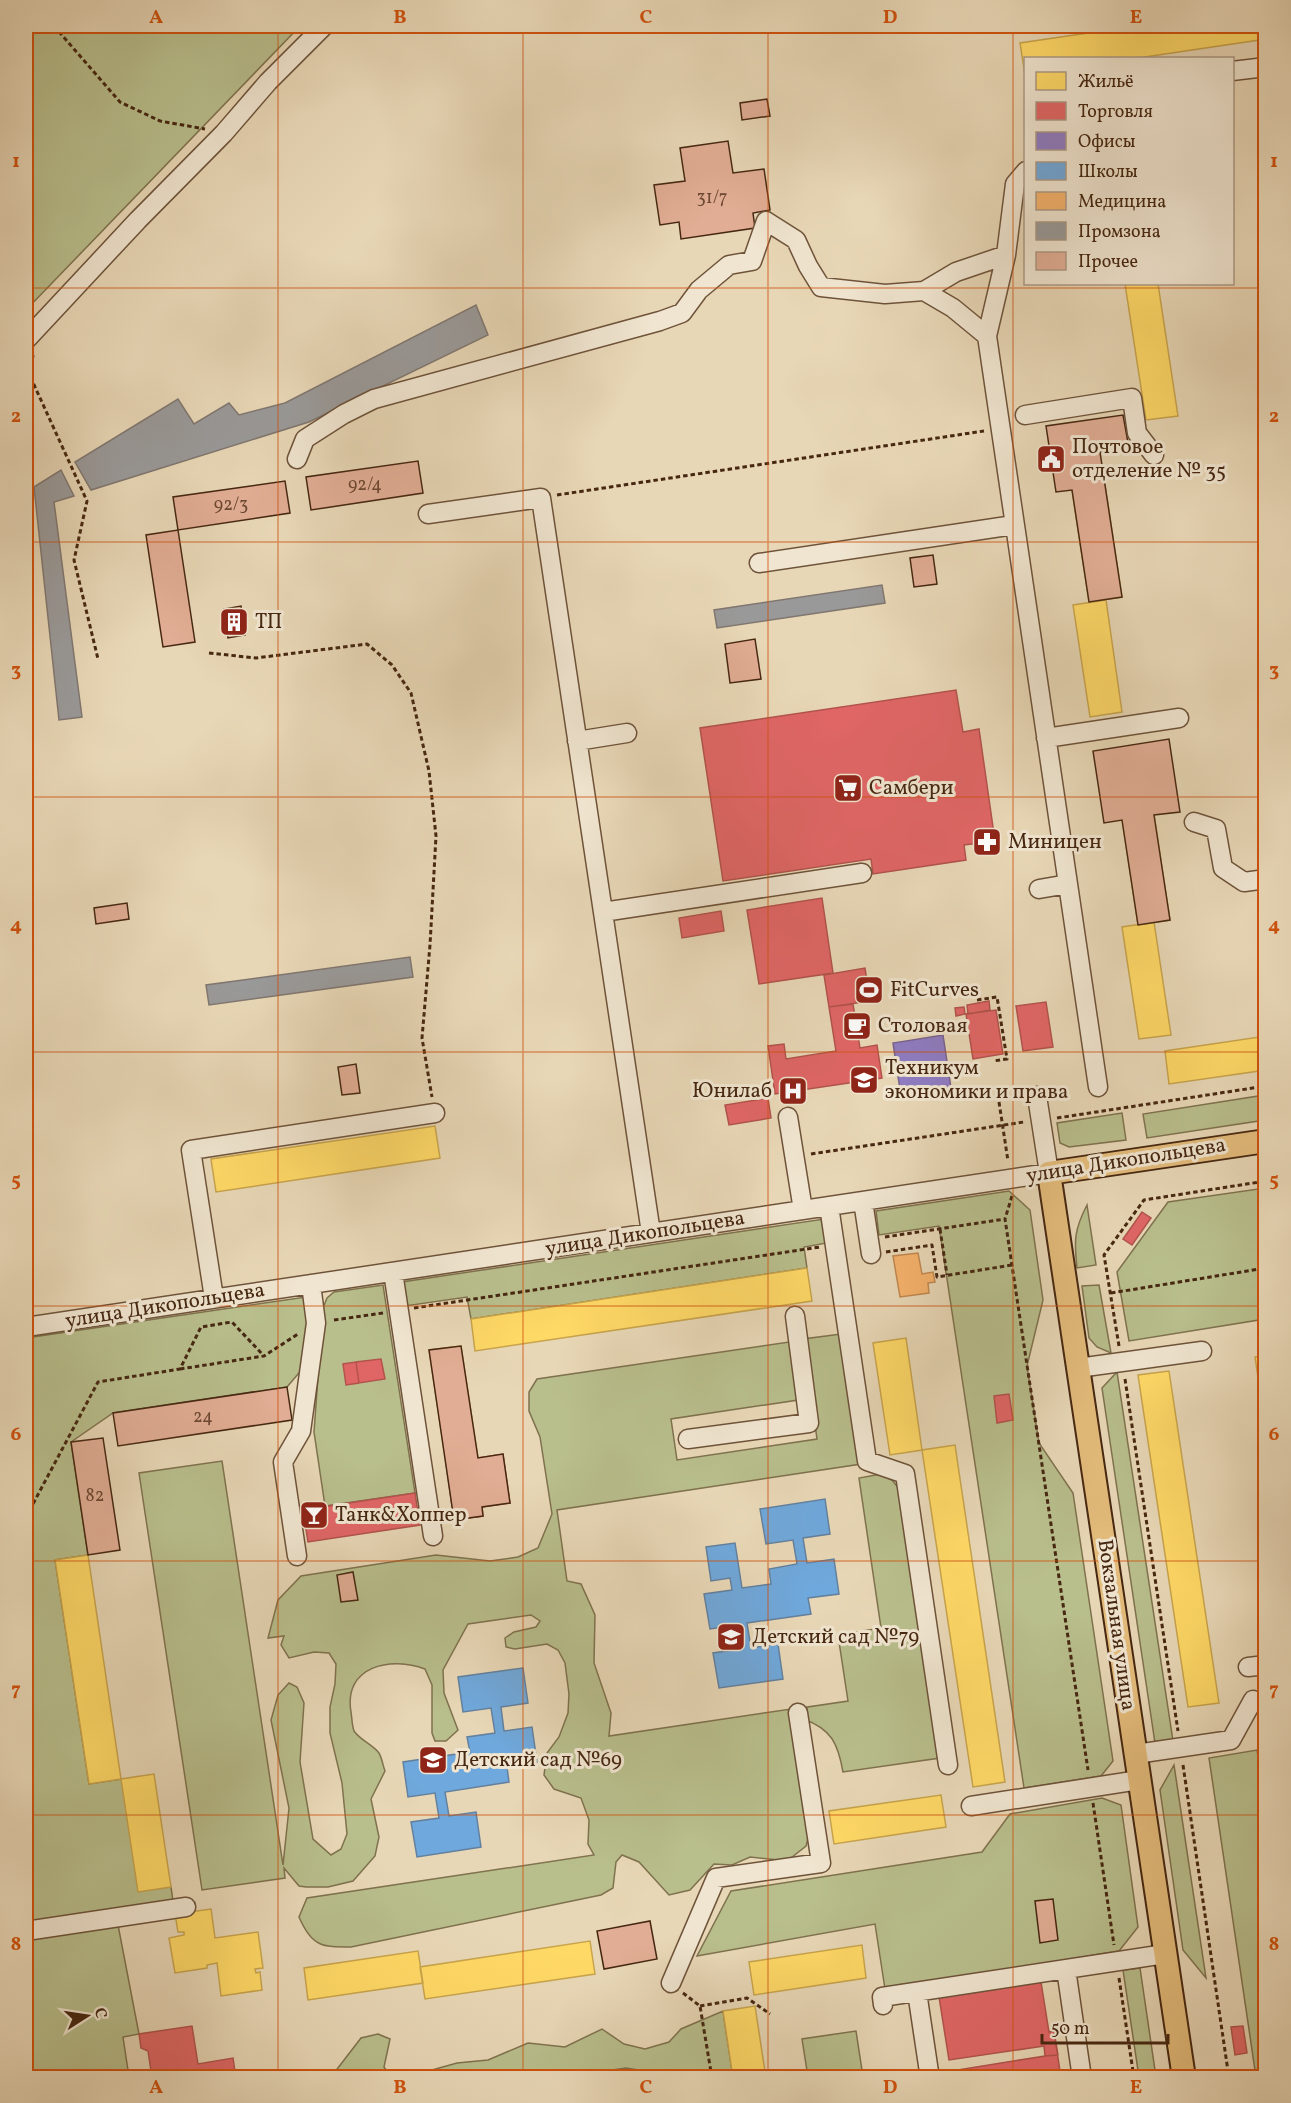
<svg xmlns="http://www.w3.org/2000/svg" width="1291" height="2103" font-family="Vollkorn,serif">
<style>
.green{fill:#b8be8c;stroke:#7f724e;stroke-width:1.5}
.homes{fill:#ffd966;stroke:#c8a44c;stroke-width:1.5}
.shops{fill:#e06666;stroke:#b2534c;stroke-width:1.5}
.offices{fill:#8e7cc3;stroke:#78628e;stroke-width:1.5}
.schools{fill:#6fa8dc;stroke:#63819f;stroke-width:1.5}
.health{fill:#f6b26b;stroke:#c18850;stroke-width:1.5}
.industry{fill:#999;stroke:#807770;stroke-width:1.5}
.building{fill:#e1ad94;stroke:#462711;stroke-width:1.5}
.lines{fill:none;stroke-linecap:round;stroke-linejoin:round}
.minor-casing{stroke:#6e533a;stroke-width:21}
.major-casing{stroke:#462711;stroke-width:26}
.path{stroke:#462711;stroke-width:3;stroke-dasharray:4.5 3;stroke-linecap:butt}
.minor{stroke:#f0e5d0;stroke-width:18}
.major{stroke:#e4bc7b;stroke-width:22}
.grid{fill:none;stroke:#d0520d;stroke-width:1.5;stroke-opacity:0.55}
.labels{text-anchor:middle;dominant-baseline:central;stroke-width:6;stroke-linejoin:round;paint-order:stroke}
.number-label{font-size:18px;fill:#6d4832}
.poi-label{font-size:21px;fill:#462711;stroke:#f0e5d0;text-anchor:start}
.street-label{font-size:21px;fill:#462711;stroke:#f0e5d0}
.neatline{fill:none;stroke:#d0520d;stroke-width:2}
.grid-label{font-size:20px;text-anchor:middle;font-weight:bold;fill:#d0520d}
</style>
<rect width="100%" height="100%" fill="#e8d7b6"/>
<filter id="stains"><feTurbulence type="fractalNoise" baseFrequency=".00333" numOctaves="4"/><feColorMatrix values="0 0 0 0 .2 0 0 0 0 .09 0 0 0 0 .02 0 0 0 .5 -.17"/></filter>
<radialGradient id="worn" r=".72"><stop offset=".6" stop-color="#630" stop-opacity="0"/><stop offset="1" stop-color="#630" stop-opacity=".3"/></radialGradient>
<path class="green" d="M26,26H300L26,310Z
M1265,1095V1120L1147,1138L1143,1114Z
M1122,1113L1126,1140L1069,1147L1060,1143L1057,1123Z
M1265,1188V1319L1129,1341L1117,1272L1168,1202Z
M1009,1191L1030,1210L1043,1300L1027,1366L1039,1443L1073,1493L1113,1761L1101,1776L1024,1788L939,1226L879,1235L876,1211Z
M1087,1205L1096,1265L1077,1268C1074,1241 1074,1230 1087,1205Z
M824,1219L827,1243L804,1247L807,1268L471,1319L467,1297L405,1306L402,1282Z
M383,1285L415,1493L325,1506L314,1432L323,1308L327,1298L334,1292Z
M1099,1285L1111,1353L1097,1347L1089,1338L1082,1286Z
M306,1297L309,1314L304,1367L287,1387L113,1413L71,1442L88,1555L55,1560L89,1784L121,1779L171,1887L173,1901L26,1923V1338Z
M841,1334L861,1464L557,1510L567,1581L581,1584L595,1615L594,1663L611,1713L609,1736L791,1709L810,1831L806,1846L787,1861L750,1857L732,1865L714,1864L690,1890L669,1895L639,1862L622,1855L616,1862L613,1888L601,1895L351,1947C322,1947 312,1947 299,1917L307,1898L594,1855L588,1844L589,1820L581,1798L554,1789L544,1775L547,1753L559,1737L568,1713L569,1694L565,1663L558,1650L547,1644L515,1649L506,1647L505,1638L514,1632L536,1627L540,1621L531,1615L468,1624L443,1670L444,1693L458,1730L446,1741H435L432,1733V1685L425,1669C391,1656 343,1666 351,1712C352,1718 352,1726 354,1731C360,1740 373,1745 379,1753C382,1758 383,1766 385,1771L371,1799L379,1837L375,1856L353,1881L328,1887H306L299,1886L284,1868L285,1878L202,1890L139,1473L222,1461L283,1865L289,1808L271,1720L278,1695L289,1683L297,1687L304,1703L300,1762L313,1839L331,1855L341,1849L347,1834L342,1783L330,1733V1707L335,1684L336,1664L329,1653L314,1652L289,1658L281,1645L284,1636L268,1638L278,1600L301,1576L436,1555L490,1561L518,1557L538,1548L552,1514L540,1437L529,1411V1392L537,1379L789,1342L798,1400L671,1419L677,1460L817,1439L803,1339Z
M1117,1372L1173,1741L1155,1743L1102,1388Z
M881,1474L892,1480L900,1490L940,1758L843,1772C838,1744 832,1729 803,1719L801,1708L848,1701L838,1635L881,1628L859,1478Z
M1257,1750L1266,1805L1265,2078L1256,2077L1209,1758Z
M1174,1765L1206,1978L1183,1950L1160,1790Z
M1102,1798L1121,1805L1138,1927L1119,1951L885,1989L875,1924L697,1956L731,1891L982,1852L1010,1814Z
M118,1925L139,2034L123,2037L129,2077L26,2078V1939Z
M1140,1968L1156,2077H1139L1123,1970Z
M723,2011L733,2077H653L650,2072L626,2068L564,2077H407L457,2063L488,2060L528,2043L565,2047L602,2029L624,2044L645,2049L669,2042L681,2029Z
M856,2031L863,2077H808L802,2039Z
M378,2034L390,2039L384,2067L389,2075L403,2077H331L361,2038Z"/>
<path class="homes" d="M984,26H1018V28L986,33Z
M1136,26H1266V39L1138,58H1026L1025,75L1020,43Z
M1125,284H1158L1178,416L1146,420Z
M1105,485L1122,597L1089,602L1072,490Z
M1106,600L1122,712L1090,717L1073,605Z
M1153,808L1170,920L1138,925L1121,812Z
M1154,922L1171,1035L1139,1039L1122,927Z
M1266,1036V1070L1169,1084L1165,1051Z
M435,1126L440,1158L216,1192L211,1159Z
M807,1268L812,1301L475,1351L471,1319Z
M906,1338L922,1450L890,1455L873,1343Z
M461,1346L478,1458L446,1463L429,1350Z
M1266,1356V1391H1260L1255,1357Z
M1169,1371L1219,1703L1188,1707L1138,1375Z
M955,1445L1005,1782L973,1787L922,1450Z
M88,1555L121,1779L89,1784L55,1560Z
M154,1774L171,1887L138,1892L121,1779Z
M941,1795L946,1827L834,1844L829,1811Z
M211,1909L215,1938L258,1932L263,1968L255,1969L256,1973L260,1972L262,1990L221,1996L217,1963L207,1965V1968L175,1973L169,1938L184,1935V1932H178L175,1914Z
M590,1941L595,1974L425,1999L420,1967Z
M862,1945L866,1978L754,1995L749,1962Z
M418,1951L423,1983L308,2000L304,1968Z
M755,2006L766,2078H733L723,2011Z"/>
<path class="shops" d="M956,690L963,732L979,729L995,841L964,845L966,860L873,874L871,859L723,881L700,728Z
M822,898L833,973L759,984L747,910Z
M721,911L724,931L682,938L679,918Z
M865,968L870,1001L829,1007L824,975Z
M989,1001L990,1010L968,1014L967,1005Z
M1046,1002L1053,1047L1023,1051L1016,1006Z
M853,1004L860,1048L877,1045L882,1078L775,1094L768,1046L784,1044L786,1059L836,1051L829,1007Z
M964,1007L965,1014L956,1016L955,1008Z
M996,1010L1003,1054L973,1059L966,1014Z
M768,1098L771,1118L729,1125L725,1105Z
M1142,1212L1151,1218L1132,1245L1123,1239Z
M381,1359L385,1379L359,1383L356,1362Z
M356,1362L359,1383L346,1385L343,1364Z
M1009,1394L1013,1420L997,1423L994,1396Z
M503,1454L510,1503L482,1507L483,1516L454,1520L446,1463Z
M415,1493L420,1525L308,1542L303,1510Z
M1041,1982L1049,2032L1054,2031L1061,2078H945L952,2077L951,2071L1045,2056L1044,2046L949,2060L939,1997Z
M1041,1982L1049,2032L1054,2031L1058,2055L1045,2056L1044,2046L949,2060L939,1997Z
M192,2026L198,2064L233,2058L236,2078H152L148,2051L141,2048L139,2034Z
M1243,2026L1247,2053L1235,2055L1231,2027Z"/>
<path class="offices" d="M943,1035L951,1088L901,1096L893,1043Z"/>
<path class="schools" d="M1266,265V314L1258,266Z
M825,1499L830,1534L803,1538L807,1563L834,1559L839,1594L808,1598L811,1614L747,1623L751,1648L778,1644L783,1679L719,1688L713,1653L741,1649L737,1625L710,1629L704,1594L732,1590L730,1578L711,1581L706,1547L735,1543L742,1588L771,1584L769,1569L797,1564L793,1540L766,1544L760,1509Z
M523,1668L528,1703L501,1707L504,1731L532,1727L537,1762L507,1767L509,1782L445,1792L449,1816L476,1812L481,1847L417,1857L411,1822L439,1818L435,1793L408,1797L403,1762L470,1752L467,1737L495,1733L491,1708L463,1712L458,1677Z"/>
<path class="health" d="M918,1253L922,1274L933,1272L935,1282L928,1283L929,1293L900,1297L893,1256Z"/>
<path class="industry" d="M476,305L488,335L309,422L91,490L75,462L178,399L194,424L229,403L239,415L285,403Z
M61,470L74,496L54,502L82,717L59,720L34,487Z
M882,585L885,603L717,628L714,610Z
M410,957L413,977L209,1005L206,985Z"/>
<path class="building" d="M767,99L770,116L742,120L740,103Z
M728,141L733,173L764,169L770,210L753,213L755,228L681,239L679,222L660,225L654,185L685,181L680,148Z
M1123,415L1129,448L1100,452L1122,597L1089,602L1072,490L1056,492L1046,426Z
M418,461L423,493L311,510L306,477Z
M285,481L290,513L178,530L173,497Z
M178,530L195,642L163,647L146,535Z
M933,555L937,584L914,587L910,558Z
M241,606L245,635L228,638L224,609Z
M755,639L761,679L730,683L725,644Z
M1169,739L1180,812L1154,815L1170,920L1138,925L1122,820L1104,823L1093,751Z
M127,903L129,919L96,924L94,908Z
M356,1064L360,1093L342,1095L338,1067Z
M461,1346L478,1458L503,1454L510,1503L482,1507L483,1516L454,1520L429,1350Z
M287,1387L292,1420L118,1446L113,1413Z
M103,1438L120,1550L88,1555L71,1442Z
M353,1572L358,1600L341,1602L337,1575Z
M1053,1899L1058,1940L1040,1943L1035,1901Z
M650,1921L657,1959L604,1969L597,1931Z"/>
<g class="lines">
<g class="minor-casing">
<path id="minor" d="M1232,71L1266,67
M1026,171L1015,184L1006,255L987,336L1098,1087
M924,291L956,272L1006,255
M26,340L138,220L224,133L268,82L324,26
M1025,415L1132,398L1137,433L1154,455
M297,459L305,439L344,414L374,399L660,321L682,313L699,290L729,265L752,261L766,221L796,240L808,266L821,287L885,294L924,291L953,308L987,336
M428,514L541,498L651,1233
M759,563L1014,525
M1046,738L1179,718
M577,741L627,733
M1194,822L1216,829L1223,868L1244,882L1266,879
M1039,889L1068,884
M603,912L862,873
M788,1117L803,1210
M863,1201L871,1254
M829,1206L867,1461L905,1474L948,1765
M393,1272L433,1536
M214,1298L191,1150L435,1113
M26,1327L1049,1173L1037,1096
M1078,1368L1202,1351
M688,1439L809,1423L795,1316
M297,1556L283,1462L301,1431L316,1323L311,1284
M1248,1667L1266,1665
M1136,1754L1231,1740L1253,1700
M971,1806L1139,1780
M26,1931L186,1907
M1066,1969L1082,2078
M671,1983L716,1878L821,1863L798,1713
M917,1992L929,2072
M883,2005L882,1997L1165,1954"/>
</g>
<g class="major-casing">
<path id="major" d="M1184,2078L1049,1173L1266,1141"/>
</g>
<path class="path" d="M54,26L120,102L160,121L205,129
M33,355L30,376L87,501L74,560L98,659
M557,495L984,431
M209,653L256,658L367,644L392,665L411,693L429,771L436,836L430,945L422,1038L432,1097
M977,1000L997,997L1007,1059L993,1061
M999,1102L1008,1161
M1057,1118L1266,1086
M811,1154L1024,1122
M1012,1196L1005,1219L1088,1770
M940,1229L947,1275
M885,1237L1005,1219
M886,1252L932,1245L937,1277L1012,1265
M1111,1293L1266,1268
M414,1308L820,1247
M334,1320L383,1313
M1119,1346L1104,1255L1144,1200L1266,1181
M180,1369L264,1356L298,1334
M1125,1379L1178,1731
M26,1517L98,1382L180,1369L201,1327L232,1322L264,1356
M1183,1765L1229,2078
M1093,1803L1114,1945
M1119,1978L1134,2078
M683,1993L700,2006L712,2078
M700,2006L747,1998L770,2014"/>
<use href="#minor" class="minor"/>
<use href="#major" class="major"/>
</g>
<path class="grid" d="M278,26V2078M523,26V2078M768,26V2078M1013,26V2078M26,288H1266M26,542H1266M26,797H1266M26,1052H1266M26,1306H1266M26,1561H1266M26,1815H1266"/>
<defs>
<g id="civic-square" transform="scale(1.5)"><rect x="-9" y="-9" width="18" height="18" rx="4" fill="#8f2418" stroke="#f0e5d0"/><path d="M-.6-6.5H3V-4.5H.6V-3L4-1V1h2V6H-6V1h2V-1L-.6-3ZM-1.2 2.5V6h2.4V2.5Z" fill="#fff"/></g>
<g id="building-square" transform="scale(1.5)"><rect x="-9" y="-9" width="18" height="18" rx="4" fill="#8f2418" stroke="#f0e5d0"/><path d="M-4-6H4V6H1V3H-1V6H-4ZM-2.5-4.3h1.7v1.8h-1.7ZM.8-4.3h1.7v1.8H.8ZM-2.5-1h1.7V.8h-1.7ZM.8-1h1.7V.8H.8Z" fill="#fff"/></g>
<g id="supermarket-square" transform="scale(1.5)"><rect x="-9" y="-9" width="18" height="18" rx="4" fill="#8f2418" stroke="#f0e5d0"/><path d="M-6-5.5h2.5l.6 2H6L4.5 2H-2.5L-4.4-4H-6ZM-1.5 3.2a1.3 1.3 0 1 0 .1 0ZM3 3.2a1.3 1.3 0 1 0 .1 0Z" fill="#fff"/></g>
<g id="pharmacy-square" transform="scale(1.5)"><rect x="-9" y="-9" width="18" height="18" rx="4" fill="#8f2418" stroke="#f0e5d0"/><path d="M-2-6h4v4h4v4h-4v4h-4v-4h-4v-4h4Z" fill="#fff"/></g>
<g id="stadium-square" transform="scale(1.5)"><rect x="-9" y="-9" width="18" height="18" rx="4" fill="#8f2418" stroke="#f0e5d0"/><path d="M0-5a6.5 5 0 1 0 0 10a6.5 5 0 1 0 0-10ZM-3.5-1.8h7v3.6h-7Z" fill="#fff"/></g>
<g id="cafe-square" transform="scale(1.5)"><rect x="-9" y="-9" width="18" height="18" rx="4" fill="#8f2418" stroke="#f0e5d0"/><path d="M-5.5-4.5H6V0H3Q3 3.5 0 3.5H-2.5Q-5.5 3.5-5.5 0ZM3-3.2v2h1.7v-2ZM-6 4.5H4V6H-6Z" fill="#fff"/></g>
<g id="university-square" transform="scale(1.5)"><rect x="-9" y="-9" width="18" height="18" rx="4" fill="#8f2418" stroke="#f0e5d0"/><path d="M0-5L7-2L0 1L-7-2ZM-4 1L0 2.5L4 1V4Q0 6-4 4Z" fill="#fff"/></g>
<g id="hospital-square" transform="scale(1.5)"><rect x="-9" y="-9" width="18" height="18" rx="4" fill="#8f2418" stroke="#f0e5d0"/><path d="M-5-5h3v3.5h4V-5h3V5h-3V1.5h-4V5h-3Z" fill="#fff"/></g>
<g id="bar-square" transform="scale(1.5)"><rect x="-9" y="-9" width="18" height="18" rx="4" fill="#8f2418" stroke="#f0e5d0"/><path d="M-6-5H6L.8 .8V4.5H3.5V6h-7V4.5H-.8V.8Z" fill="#fff"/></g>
<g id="school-square" transform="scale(1.5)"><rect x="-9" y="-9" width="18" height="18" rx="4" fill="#8f2418" stroke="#f0e5d0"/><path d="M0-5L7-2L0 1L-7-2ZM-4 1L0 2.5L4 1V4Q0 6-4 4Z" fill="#fff"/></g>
</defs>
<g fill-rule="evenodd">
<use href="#civic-square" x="1051" y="459"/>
<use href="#building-square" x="234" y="622"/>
<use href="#supermarket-square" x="848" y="788"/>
<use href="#pharmacy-square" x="987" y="842"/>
<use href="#stadium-square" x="869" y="990"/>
<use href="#cafe-square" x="857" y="1026"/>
<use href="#university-square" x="864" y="1080"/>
<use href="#hospital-square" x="793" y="1091"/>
<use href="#bar-square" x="314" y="1515"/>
<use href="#school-square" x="731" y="1637"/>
<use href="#school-square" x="433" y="1760"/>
</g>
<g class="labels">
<g class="number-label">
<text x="712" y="198">31/7</text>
<text x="365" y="485">92/4</text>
<text x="231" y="505">92/3</text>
<text x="203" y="1417">24</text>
<text x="95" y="1496">82</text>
</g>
<g class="poi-label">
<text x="1072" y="447">Почтовое<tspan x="1072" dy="24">отделение № 35</tspan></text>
<text x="255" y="622">ТП</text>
<text x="869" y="788">Самбери</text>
<text x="1008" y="842">Миницен</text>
<text x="890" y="990">FitCurves</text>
<text x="878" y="1026">Столовая</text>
<text x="885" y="1068">Техникум<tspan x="885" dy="24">экономики и права</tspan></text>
<text x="772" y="1091" text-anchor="end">Юнилаб</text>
<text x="335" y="1515">Танк&amp;Хоппер</text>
<text x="752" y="1637">Детский сад №79</text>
<text x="454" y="1760">Детский сад №69</text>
</g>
<g class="street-label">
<text transform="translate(1126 1161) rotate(-9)">улица Дикопольцева</text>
<text transform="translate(645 1234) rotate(-9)">улица Дикопольцева</text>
<text transform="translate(165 1306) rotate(-9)">улица Дикопольцева</text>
<text transform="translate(1116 1625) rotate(82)">Вокзальная улица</text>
</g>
</g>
<rect width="1291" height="2103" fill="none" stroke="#e8d7b6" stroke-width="66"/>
<rect x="1024" y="57" width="210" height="228" fill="#f0e5d0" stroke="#ac9984" stroke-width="1.5"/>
<rect x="1036" y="72" width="30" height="18" fill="#ffd966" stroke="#ac9984" stroke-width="1.5"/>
<text x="1078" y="87" font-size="18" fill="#462711">Жильё</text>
<rect x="1036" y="102" width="30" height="18" fill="#e06666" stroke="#ac9984" stroke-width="1.5"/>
<text x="1078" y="117" font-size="18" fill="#462711">Торговля</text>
<rect x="1036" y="132" width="30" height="18" fill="#8e7cc3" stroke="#ac9984" stroke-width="1.5"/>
<text x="1078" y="147" font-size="18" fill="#462711">Офисы</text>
<rect x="1036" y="162" width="30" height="18" fill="#6fa8dc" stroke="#ac9984" stroke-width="1.5"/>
<text x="1078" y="177" font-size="18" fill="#462711">Школы</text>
<rect x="1036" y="192" width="30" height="18" fill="#f6b26b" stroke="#ac9984" stroke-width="1.5"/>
<text x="1078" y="207" font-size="18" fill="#462711">Медицина</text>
<rect x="1036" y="222" width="30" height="18" fill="#999999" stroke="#ac9984" stroke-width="1.5"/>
<text x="1078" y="237" font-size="18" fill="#462711">Промзона</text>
<rect x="1036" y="252" width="30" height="18" fill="#e1ad94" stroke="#ac9984" stroke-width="1.5"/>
<text x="1078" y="267" font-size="18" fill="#462711">Прочее</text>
<g transform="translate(87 2016) rotate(78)" stroke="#f0e5d0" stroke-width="4.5" paint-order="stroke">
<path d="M0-4.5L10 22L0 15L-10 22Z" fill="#462711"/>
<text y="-9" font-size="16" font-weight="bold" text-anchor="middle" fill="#462711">С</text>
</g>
<path d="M1042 2034v9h126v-9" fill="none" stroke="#462711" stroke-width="3"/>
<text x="1051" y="2034" font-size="18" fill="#462711" stroke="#f0e5d0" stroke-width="4.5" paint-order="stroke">50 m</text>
<rect x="33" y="33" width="1225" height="2037" class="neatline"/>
<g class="grid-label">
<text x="156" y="23">A</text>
<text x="400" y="23">B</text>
<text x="646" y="23">C</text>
<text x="890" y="23">D</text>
<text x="1136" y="23">E</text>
<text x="16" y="167">1</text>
<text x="1274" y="167">1</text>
<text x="16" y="422">2</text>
<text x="1274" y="422">2</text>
<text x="16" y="676">3</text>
<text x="1274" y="676">3</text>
<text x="16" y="931">4</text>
<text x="1274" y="931">4</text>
<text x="16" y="1186">5</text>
<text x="1274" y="1186">5</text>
<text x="16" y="1440">6</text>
<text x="1274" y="1440">6</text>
<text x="16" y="1695">7</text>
<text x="1274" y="1695">7</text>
<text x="16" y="1950">8</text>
<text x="1274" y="1950">8</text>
<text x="156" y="2093">A</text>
<text x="400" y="2093">B</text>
<text x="646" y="2093">C</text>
<text x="890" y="2093">D</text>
<text x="1136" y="2093">E</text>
</g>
<rect width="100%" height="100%" filter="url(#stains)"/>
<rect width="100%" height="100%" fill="url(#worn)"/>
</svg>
